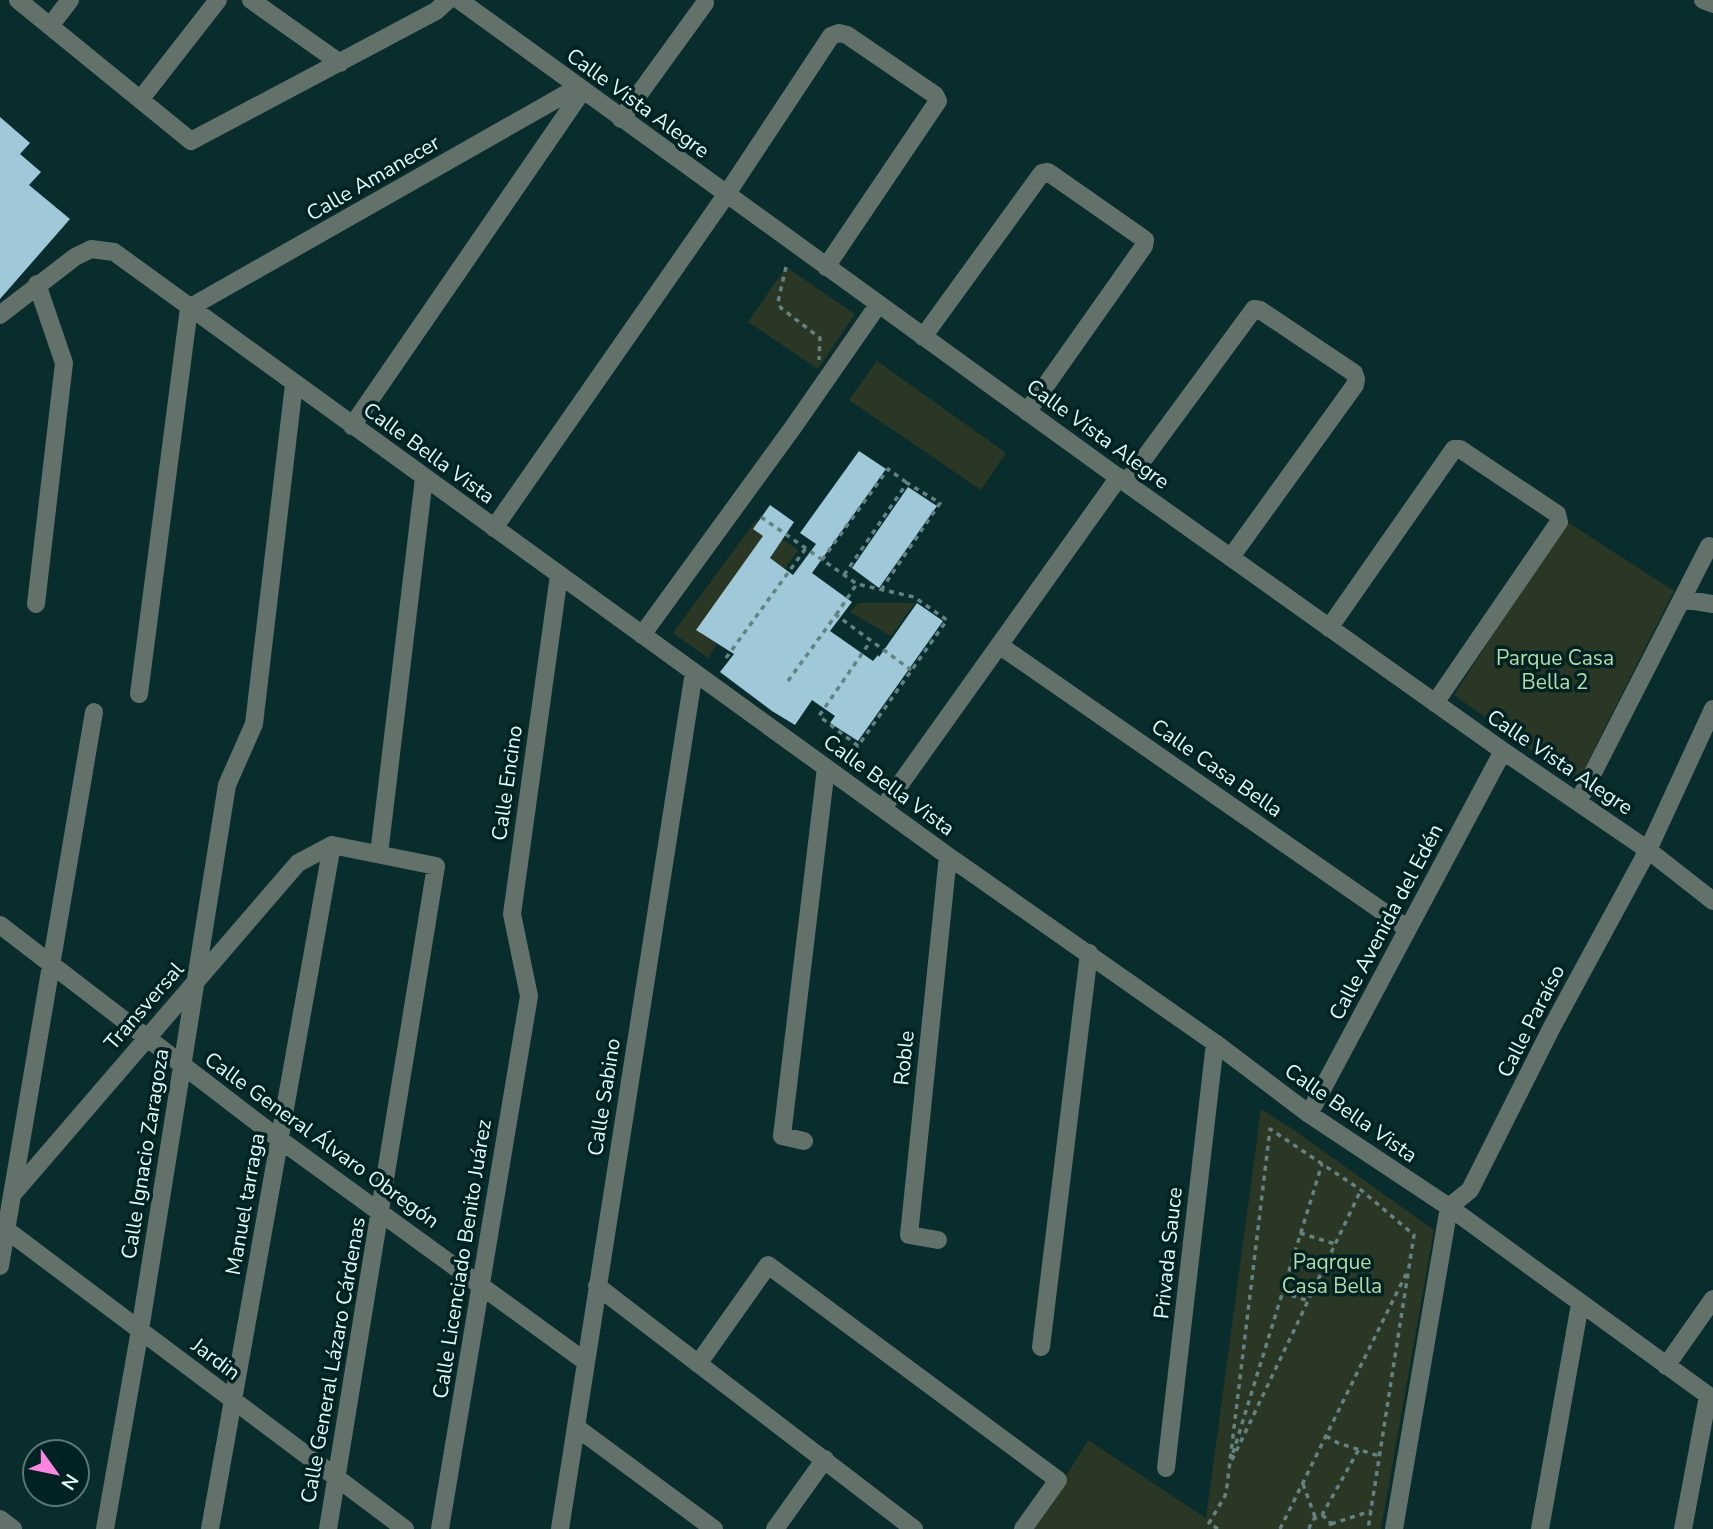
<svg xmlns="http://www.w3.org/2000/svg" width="1713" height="1529" font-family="'Nunito Sans',sans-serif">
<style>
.green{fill:#293724}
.building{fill:#9fc8d8}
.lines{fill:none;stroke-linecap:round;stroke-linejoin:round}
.path{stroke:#648282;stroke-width:3.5;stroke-dasharray:5 5;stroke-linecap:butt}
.minor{stroke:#62726b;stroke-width:18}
.labels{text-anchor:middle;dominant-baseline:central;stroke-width:7;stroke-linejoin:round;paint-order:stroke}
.street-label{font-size:21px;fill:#e2f9f9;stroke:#022}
.park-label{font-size:21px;fill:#b5dba8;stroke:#022}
</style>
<rect width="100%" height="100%" fill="#092c2c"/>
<path class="green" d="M786,267L855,314L818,369L748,322Z
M877,361L1006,453L981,490L849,400Z
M756,520L798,550L785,569L755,548L697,630L717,644L708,658L673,633Z
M1566,521L1674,591L1577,783L1454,695Z
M858,603H915L891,636L850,612Z
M1261,1109L1291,1128L1434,1230L1381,1529H1029L1061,1484L1088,1440L1206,1518Z"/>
<path class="building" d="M0,117L30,143L20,154L41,172L29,185L70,219L0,299Z
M859,451L886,469L812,573L852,602L830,631L873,661L878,655L879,657L917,603L943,621L858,741L830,723L835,716L812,700L795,725L772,711L720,672L734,654L696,630L763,536L753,529L770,505L794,522L770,558L793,575L816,544L800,533Z
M908,487L937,506L879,588L852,568Z"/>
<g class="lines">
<path class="path" d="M786,267L778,302L781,308L820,338L819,360
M761,517L857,584L914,597L947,620L858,746L819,716L870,642
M822,560L888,469L907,483
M844,575L907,483L940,503L881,590
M836,615L856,585
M726,658L806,548
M788,681L836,615L911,670
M1300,1233L1335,1244
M1282,1292L1308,1301
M1326,1436L1338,1443L1379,1456
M1233,1453L1322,1164
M1232,1460L1361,1190
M1303,1484L1315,1517
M1322,1515L1330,1521L1331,1529
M1331,1524L1371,1511
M1218,1529L1209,1523L1225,1496L1227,1486L1270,1129L1361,1190L1414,1235L1368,1529
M1280,1529L1406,1274
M1309,1529L1312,1520L1322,1515L1359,1449"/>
<path class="minor" d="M18,0L191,141L436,11L448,0
M251,0L340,63
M459,0L1126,483L1503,751L1648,850L1713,901
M1703,0L1713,4
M50,26L70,0
M140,100L218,0
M621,119L705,3
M0,315L75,257L91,249L114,252L948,856L1215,1043L1309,1114L1449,1207L1713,1399
M923,337L1042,173L1048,172L1141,237L1145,240L1144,246L1027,412
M352,426L583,90
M1126,483L1254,309L1260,310L1354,373L1356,379L1355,385L1231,557
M494,528L726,195L831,36L839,33L847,35L935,95L938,101L826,267
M1682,599L1713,604
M36,604L64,363L37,284
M1329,628L1454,449H1460L1557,514L1559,522L1435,703
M642,635L794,426L878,305
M999,645L1408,929
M139,694L189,308L578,87
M1578,802L1709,546
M883,808L1119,477
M379,854L424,478
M0,925L279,1139L586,1362
M1309,1114L1503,751
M804,1141L782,1136L826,768
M12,1195L298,863L332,845
M1449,1207L1470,1190L1552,1027L1648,850L1713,709
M0,1225L405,1529
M938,1240L909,1235L948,856
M0,1266L94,712
M597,1286L914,1529
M1041,1347L1089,953
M698,1364L768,1265L1058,1480L1023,1529
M1666,1366L1713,1299
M576,1427L714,1529
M1166,1468L1215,1043
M0,1519L13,1529
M105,1529L140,1330L227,785L254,724L294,384
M210,1529L332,845
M328,1529L436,866L332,845
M440,1529L529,996L512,914L559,575
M560,1529L694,672
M775,1529L825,1459
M1394,1529L1449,1207
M1540,1529L1580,1304
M1683,1529L1708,1396"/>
</g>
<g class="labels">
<g class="street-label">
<text transform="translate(638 103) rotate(36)">Calle Vista Alegre</text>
<text transform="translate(373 178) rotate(-30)">Calle Amanecer</text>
<text transform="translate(1098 434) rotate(36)">Calle Vista Alegre</text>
<text transform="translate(429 453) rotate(36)">Calle Bella Vista</text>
<text transform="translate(1560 762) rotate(34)">Calle Vista Alegre</text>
<text transform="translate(1217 768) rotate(35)">Calle Casa Bella</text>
<text transform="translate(507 783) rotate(-82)">Calle Encino</text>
<text transform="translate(889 785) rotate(36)">Calle Bella Vista</text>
<text transform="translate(1386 922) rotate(-62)">Calle Avenida del Edén</text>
<text transform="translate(144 1006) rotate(-49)">Transversal</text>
<text transform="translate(1531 1021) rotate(-63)">Calle Paraíso</text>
<text transform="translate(904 1058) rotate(-84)">Roble</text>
<text transform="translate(604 1097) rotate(-81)">Calle Sabino</text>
<text transform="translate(1351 1113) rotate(35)">Calle Bella Vista</text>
<text transform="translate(322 1140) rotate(36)">Calle General Álvaro Obregón</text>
<text transform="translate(145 1154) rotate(-81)">Calle Ignacio Zaragoza</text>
<text transform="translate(245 1204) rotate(-80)">Manuel tarraga</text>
<text transform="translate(1168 1253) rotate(-84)">Privada Sauce</text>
<text transform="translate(462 1259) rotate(-81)">Calle Licenciado Benito Juárez</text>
<text transform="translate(216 1359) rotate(37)">Jardin</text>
<text transform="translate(333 1360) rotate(-80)">Calle General Lázaro Cárdenas</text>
</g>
<g class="park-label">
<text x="1555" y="658">Parque Casa<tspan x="1555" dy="24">Bella 2</tspan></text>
<text x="1332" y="1262">Paqrque<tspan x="1332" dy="24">Casa Bella</tspan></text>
</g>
</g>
<g transform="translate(56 1473) rotate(123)"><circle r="33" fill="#002222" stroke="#5a7878" stroke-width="2"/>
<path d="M0-5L12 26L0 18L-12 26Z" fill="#fe86e1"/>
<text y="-10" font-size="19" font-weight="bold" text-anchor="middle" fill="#e2f9f9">N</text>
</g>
</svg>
